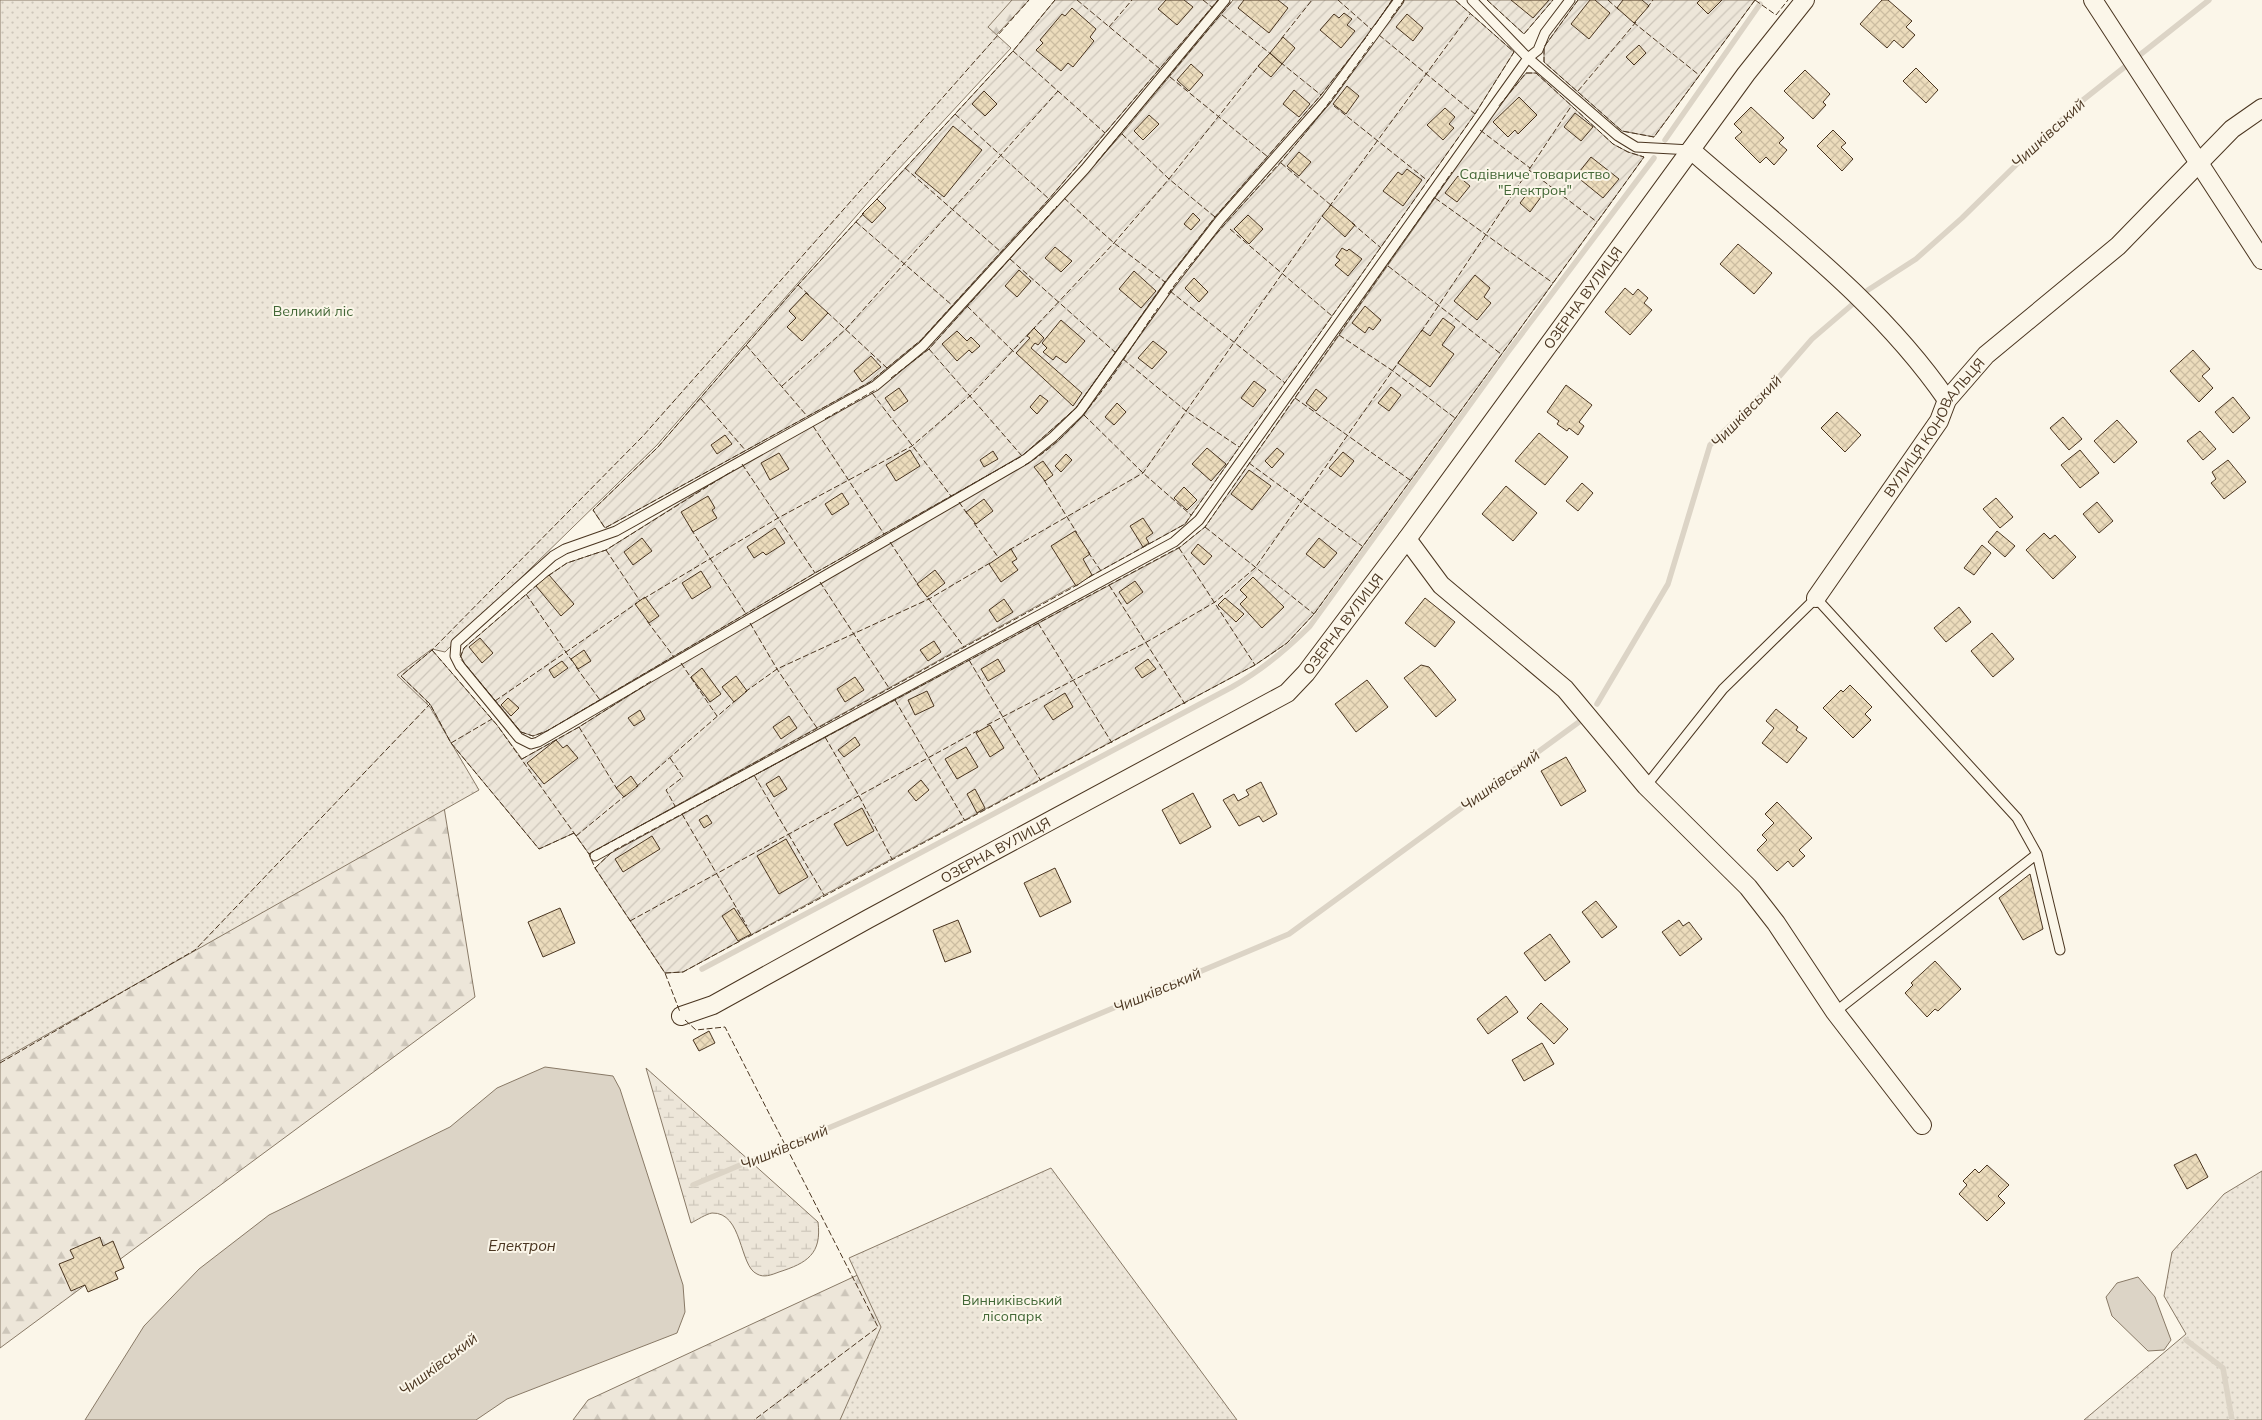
<svg xmlns="http://www.w3.org/2000/svg" width="2262" height="1420" font-family="Mulish,sans-serif">
<style>
.forest{fill:url(#forest-firs);stroke:#887966}
.wetland{fill:url(#wetland-marsh);stroke:#887966}
.park{fill:url(#park-dots);stroke:#887966}
.garden{fill:url(#garden-furrows);stroke:#887966}
.water{fill:#dcd4c6;stroke:#887966}
.lines{fill:none;stroke-linecap:round;stroke-linejoin:round}
.stream{stroke:#dcd4c6;stroke-width:5.5}
.building{fill:url(#building-cross-hatch);stroke:#4a3520}
.lane-casing{stroke:#4a3520;stroke-width:11}
.street-casing{stroke:#4a3520;stroke-width:20}
.lane{stroke:#fbf6e9;stroke-width:9}
.street{stroke:#fbf6e9;stroke-width:18}
.fence{stroke:#4a3520;stroke-width:1;stroke-dasharray:6 2.5;stroke-linecap:butt}
.labels{text-anchor:middle;dominant-baseline:central;stroke-width:4;stroke-linejoin:round;paint-order:stroke}
.park-label{font-size:14px;fill:#436837;stroke:#fbf6e9}
.street-label{font-size:14px;fill:#4a3520;stroke:#fbf6e9}
.water-label{font-size:15px;font-style:italic;fill:#4a3520;stroke:#fbf6e9}
</style>
<defs>
<pattern id="forest-firs" width="22" height="20" patternUnits="userSpaceOnUse" patternTransform="scale(1.25)"><rect width="22" height="20" fill="#ede6d9"/><path d="M5 1l3.5 6h-7zM16 11l3.5 6h-7z" fill="#cdc6ba"/></pattern>
<pattern id="wetland-marsh" width="20" height="14" patternUnits="userSpaceOnUse" patternTransform="scale(1.25)"><rect width="20" height="14" fill="#ede6d9"/><path d="M1 5h8M5 5V1M11 12h8M15 12V8" fill="none" stroke="#cdc6ba"/></pattern>
<pattern id="park-dots" width="8" height="8" patternUnits="userSpaceOnUse" patternTransform="scale(1.25)"><rect width="8" height="8" fill="#ede6d9"/><path d="M2 2h.1M6 6h.1" fill="none" stroke="#cdc6ba" stroke-width="1.8" stroke-linecap="round"/></pattern>
<pattern id="garden-furrows" width="10" height="10" patternUnits="userSpaceOnUse" patternTransform="scale(1.25)"><rect width="10" height="10" fill="#ede6d9"/><path d="M-1 1l2-2M0 10L10 0M9 11l2-2" fill="none" stroke="#cdc6ba"/></pattern>
<pattern id="building-cross-hatch" width="8" height="8" patternUnits="userSpaceOnUse" patternTransform="scale(1.25)"><rect width="8" height="8" fill="#ecdcbc"/><path d="M0 0l8 8M0 8l8-8" fill="none" stroke="#ccbda1"/></pattern>
</defs>
<rect width="100%" height="100%" fill="#fbf6e9"/>
<path class="forest" d="M0,0H1029L419,654L475,997L0,1348Z
M1041,1190L1183,1420H573L588,1400Z"/>
<path class="wetland" d="M646,1068L818,1222C822,1254 807,1263 779,1272C771,1275 764,1278 757,1274C739,1266 743,1212 712,1213C706,1214 697,1220 691,1223Z"/>
<path class="park" d="M0,0H1012L988,27L1011,48L871,199L657,445L445,652L432,649L397,675L430,707L479,790L0,1061Z
M1051,1168L1237,1420H840L881,1327L849,1258Z
M2262,1171V1420H2084L2186,1334L2164,1296L2172,1252L2224,1194Z"/>
<path class="garden" d="M1055,0H1218L1049,199L921,340L870,382L605,528L593,510L658,447L798,285L1013,51Z
M1233,0H1392L1372,30L1321,95L1215,217L1165,282L1076,408L1022,456L815,573L547,731L533,736L521,732L460,658L464,648L549,575L567,563L606,550L742,464L872,393L929,349L1122,134Z
M1404,0H1455L1514,52L1475,114L1185,524L589,854L574,833L539,849L451,743L430,704L401,676L432,650L497,725L522,759L579,727L681,663L1030,462L1058,441L1084,415L1170,291L1224,225L1278,166L1330,103Z
M1487,0H1553L1524,34Z
M1578,0H1755L1654,137L1622,131L1544,62V47Z
M1526,73H1536L1613,144L1628,152L1644,157L1314,614L1287,643L1255,665L824,895L683,972L665,973L595,868L613,851L1179,548L1205,527L1435,198L1480,130Z"/>
<path class="water" d="M545,1067L613,1076L620,1089L683,1285L685,1312L677,1333L507,1399L476,1420H85L144,1326L199,1269L269,1215L450,1127L497,1088Z
M2138,1277L2155,1297L2171,1340L2164,1350L2148,1351L2112,1316L2106,1297L2117,1283Z"/>
<g class="lines">
<path class="stream" d="M1665,140L1760,4
M1868,290L1916,259L1962,218L2078,104L2209,0
M1597,704L1668,584L1710,445L1771,386L1812,339L1854,303
M702,969L1232,687C1262,670 1286,650 1310,626L1508,352L1654,158
M693,1185L1289,934L1579,722
M2186,1340L2223,1368L2232,1420"/>
</g>
<path class="building" d="M1166,0H1184L1193,7L1177,25L1158,9Z
M1244,0H1278L1288,8L1269,33L1238,8Z
M1511,0H1549L1533,18Z
M1590,0H1595L1610,13L1589,39L1571,24Z
M1623,0H1642L1649,6L1634,23L1617,8Z
M1700,0H1722L1708,14L1697,3Z
M1882,0H1888L1912,21L1906,27L1915,35L1903,48L1894,40L1887,48L1860,24Z
M1072,8L1096,29L1090,37L1094,41L1073,67L1068,63L1061,71L1036,50L1043,43L1040,40L1062,14L1065,16Z
M1344,13L1352,19L1347,25L1355,31L1341,48L1320,30L1334,14L1339,18Z
M1407,14L1423,28L1413,41L1396,27Z
M1283,37L1295,48L1282,64L1270,53Z
M1639,45L1646,53L1634,65L1626,57Z
M1270,53L1282,64L1271,77L1258,66Z
M1191,64L1203,75L1189,91L1177,80Z
M1916,68L1938,90L1926,103L1903,81Z
M1805,70L1830,94L1823,102L1826,105L1813,119L1784,91Z
M1347,86L1359,96L1346,114L1333,104Z
M1294,90L1310,104L1299,117L1283,104Z
M984,91L997,104L985,116L972,104Z
M1519,97L1537,115L1518,134L1515,130L1508,137L1493,122Z
M1751,107L1784,138L1779,143L1787,150L1774,165L1766,157L1760,163L1735,138L1742,132L1734,124Z
M1445,108L1455,117L1449,124L1454,128L1443,140L1427,125Z
M1575,113L1593,127L1581,141L1564,127Z
M1149,115L1159,124L1143,140L1134,131Z
M953,126L982,150L944,197L915,173Z
M1833,130L1846,143L1841,147L1853,159L1842,171L1817,146Z
M1299,152L1311,162L1299,176L1287,166Z
M1591,157L1619,179L1603,198L1576,176Z
M1407,169L1422,180L1403,206L1383,191L1398,172L1402,175Z
M1458,176L1470,186L1457,202L1445,193Z
M1531,189L1541,197L1530,212L1520,203Z
M877,199L886,208L872,223L862,214Z
M1331,205L1355,225L1345,237L1322,216Z
M1193,213L1200,220L1191,230L1184,224Z
M1248,215L1263,229L1249,244L1234,229Z
M1738,244L1772,273L1754,294L1720,264Z
M1055,247L1072,261L1061,272L1045,258Z
M1342,248L1347,251L1349,249L1362,259L1348,276L1335,265L1340,260L1336,257Z
M1019,270L1031,281L1017,297L1005,286Z
M1134,271L1156,291L1141,308L1119,289Z
M1475,275L1490,288L1484,297L1491,303L1477,320L1454,301Z
M1194,278L1208,292L1199,302L1185,288Z
M1625,288L1633,295L1638,289L1648,298L1644,303L1652,310L1630,335L1605,312Z
M806,293L828,313L802,341L787,327L796,318L789,311Z
M1365,306L1381,320L1373,330L1369,327L1365,333L1352,323Z
M1443,318L1455,327L1442,345L1454,354L1430,387L1398,363L1422,330L1430,336Z
M1061,320L1085,341L1066,363L1056,356L1053,360L1043,352L1047,348L1042,343Z
M1034,328L1044,338L1038,345L1035,343L1031,348L1082,393L1073,406L1016,353L1030,338L1027,336Z
M957,331L967,341L971,337L980,346L972,353L969,350L957,361L942,344Z
M1153,341L1167,352L1152,369L1138,358Z
M2193,350L2210,369L2202,376L2213,388L2199,402L2170,371Z
M871,356L881,367L862,382L854,371Z
M1254,381L1266,390L1253,407L1241,398Z
M1566,385L1592,405L1579,422L1584,426L1578,435L1569,428L1567,431L1557,424L1559,421L1547,412Z
M1391,387L1401,395L1389,411L1378,403Z
M899,388L908,401L894,411L885,398Z
M1316,389L1327,398L1316,411L1306,403Z
M1040,395L1048,401L1037,414L1030,407Z
M2233,397L2250,418L2233,433L2215,412Z
M1117,403L1126,412L1114,425L1105,417Z
M1837,412L1861,435L1845,452L1821,428Z
M2063,417L2082,439L2069,450L2050,428Z
M2117,420L2137,442L2114,463L2094,441Z
M2200,431L2216,449L2203,460L2187,441Z
M1539,433L1568,457L1545,485L1515,461Z
M725,435L732,444L717,454L711,445Z
M1207,448L1226,464L1211,481L1192,464Z
M1277,448L1284,454L1272,468L1265,461Z
M910,450L920,466L896,481L886,465Z
M2080,450L2099,473L2080,488L2061,465Z
M993,451L998,459L984,467L980,460Z
M1343,452L1354,461L1341,477L1329,468Z
M779,453L789,469L770,480L761,463Z
M1066,454L1072,460L1061,472L1055,466Z
M2228,460L2246,482L2224,499L2211,483L2216,479L2212,472Z
M1043,461L1053,475L1045,481L1034,467Z
M1249,470L1271,486L1252,510L1231,494Z
M1582,483L1593,493L1578,511L1566,501Z
M1506,486L1537,513L1513,541L1482,514Z
M1184,487L1197,500L1187,510L1174,498Z
M842,493L849,504L832,515L825,504Z
M708,496L715,508L712,510L717,518L693,532L681,512Z
M1996,498L2013,517L2000,528L1983,509Z
M984,499L993,511L976,524L966,512Z
M2097,502L2113,521L2099,533L2083,514Z
M1143,518L1153,533L1146,538L1149,543L1143,547L1130,526Z
M775,528L785,543L766,555L763,552L754,558L747,547Z
M1075,531L1090,554L1083,559L1092,575L1076,586L1051,546Z
M1997,531L2015,546L2005,557L1988,542Z
M2044,533L2050,539L2055,535L2076,557L2053,579L2026,550Z
M642,538L652,551L633,565L624,552Z
M1319,538L1337,553L1324,568L1306,554Z
M1198,544L1212,556L1204,565L1191,553Z
M1982,545L1991,553L1974,575L1964,568Z
M1011,549L1017,559L1012,562L1018,570L1001,582L989,564Z
M935,570L945,583L927,597L917,584Z
M701,571L711,587L692,599L682,583Z
M549,575L574,604L561,616L536,586Z
M1253,577L1284,607L1262,628L1240,604L1247,597L1240,590Z
M1135,581L1143,592L1127,604L1119,592Z
M645,597L659,616L649,623L635,604Z
M1225,598L1244,614L1236,622L1218,605Z
M1425,598L1455,622L1435,647L1405,623Z
M1004,599L1013,612L997,622L989,610Z
M1959,607L1971,622L1946,642L1934,628Z
M1992,633L2014,659L1993,677L1971,651Z
M480,638L493,653L482,663L469,647Z
M934,641L941,652L928,661L920,650Z
M584,650L591,661L578,669L571,659Z
M998,659L1005,671L988,681L981,669Z
M1148,659L1156,669L1142,678L1135,668Z
M562,661L568,668L554,678L549,670Z
M1421,665L1429,667L1456,700L1436,717L1404,678Z
M702,668L721,694L710,702L691,677Z
M736,676L747,691L734,702L722,687Z
M855,677L864,690L845,702L837,689Z
M1367,680L1388,707L1356,732L1335,704Z
M1850,685L1872,707L1865,714L1871,720L1853,738L1823,708L1841,690L1843,692Z
M927,691L934,706L915,715L908,700Z
M1065,693L1073,707L1053,720L1044,706Z
M508,698L519,708L511,716L501,705Z
M1776,709L1798,727L1796,730L1807,738L1787,763L1762,743L1774,728L1766,721Z
M640,710L645,719L634,726L628,718Z
M789,716L797,728L781,739L773,727Z
M990,725L1004,748L990,757L976,733Z
M855,737L860,745L844,757L838,750Z
M556,740L563,748L567,745L578,758L544,784L527,763Z
M966,747L978,767L957,779L945,759Z
M1566,757L1586,791L1561,806L1541,771Z
M631,776L638,786L624,797L616,788Z
M779,776L787,789L774,797L766,784Z
M921,780L929,790L916,801L908,791Z
M1261,782L1277,814L1263,822L1259,816L1239,826L1223,800L1234,794L1238,801L1249,795L1246,790Z
M975,789L985,808L977,813L967,794Z
M1193,793L1211,827L1180,844L1162,810Z
M1777,802L1812,838L1799,850L1805,856L1793,867L1788,861L1777,871L1757,850L1767,840L1762,835L1774,823L1765,814Z
M862,808L874,831L847,846L834,824Z
M707,815L712,823L704,828L699,820Z
M652,836L660,849L623,872L615,859Z
M786,839L808,877L779,894L757,856Z
M1055,868L1071,902L1040,917L1024,883Z
M2030,874L2043,929L2023,940L1999,898Z
M1596,901L1617,927L1602,938L1582,912Z
M560,908L575,943L543,957L528,922Z
M734,908L751,934L738,941L722,916Z
M958,920L971,952L945,962L933,930Z
M1679,920L1683,926L1689,922L1702,939L1680,956L1662,932Z
M1550,934L1570,962L1545,981L1524,953Z
M1935,961L1961,989L1938,1011L1935,1009L1927,1017L1905,993L1913,985L1911,983Z
M1506,996L1518,1012L1488,1034L1477,1019Z
M1541,1003L1568,1029L1554,1044L1527,1018Z
M709,1031L715,1043L699,1051L693,1040Z
M1542,1043L1554,1064L1524,1081L1512,1060Z
M2196,1154L2208,1177L2187,1189L2174,1165Z
M1987,1165L2009,1185L1998,1196L2005,1203L1987,1221L1959,1194L1967,1185L1963,1181L1975,1169L1979,1173Z
M100,1237L103,1246L113,1241L124,1268L115,1272L118,1279L88,1292L85,1285L71,1291L59,1264L74,1258L70,1250Z"/>
<g class="lines">
<g class="lane-casing">
<path id="lane" d="M1225,0L1085,169L923,346L875,386L616,531L565,549L553,556L456,643L455,656L460,666L519,738L531,744L538,742L1026,459L1053,437L1080,411L1169,286L1220,220L1326,100L1399,0
M1472,0L1528,58L1618,136L1636,147L1691,150
M1646,786L1723,689L1816,598L2017,818L2037,854L2060,950
M595,856L1174,542L1199,520L1528,58L1538,50L1545,33L1570,0
M1835,1012L2037,854"/>
</g>
<g class="street-casing">
<g id="street">
<path d="M2093,0L2262,260"/>
<path d="M1691,150C1780,228 1879,301 1947,400"/>
<path d="M1407,539L1441,585L1565,689L1646,786L1748,887L1776,923L1835,1012L1922,1125"/>
<path id="s1" d="M1816,598L1939,421L1947,400L1986,355L2118,246L2232,129L2262,108"/>
<path id="s2" d="M681,1016L713,1005L868,919L1287,693L1306,673L1407,539L1746,74L1805,0"/>
</g>
</g>
<use href="#lane" class="lane"/>
<use href="#street" class="street"/>
<path class="fence" d="M1077,0L1160,69
M1203,0L1213,8
M1338,0L1372,30
M1487,0L1524,34L1553,0
M1578,0L1544,47V62L1622,131L1654,137L1755,0
M1608,0L1619,10
M1755,0L1776,15L1788,0
M1647,8L1653,0
M1222,15L1272,55
M1391,18L1404,0
M1633,22L1699,75
M1375,25L1392,0
M1109,27L1132,0
M1379,35L1475,114
M1281,39L1312,0
M1013,51L1105,133
M1280,62L1321,95
M1170,77L1268,157
M1578,91L1636,22
M1334,106L1428,181
M955,114L1049,199
M1480,130L1530,168
M1122,134L1169,179L1215,217
M1096,163L1233,0
M1281,163L1332,206
M905,168L1001,252
M1529,170L1597,222
M1064,198L1114,243L1165,282
M1435,198L1553,283
M876,200L1013,51L1055,0
M1329,207L1470,14
M864,213L798,285L658,447L593,510L605,528L870,382L921,340L1049,199L1218,0
M856,222L953,306
M1352,223L1381,248
M1230,229L1332,316
M1010,259L1116,353
M1388,266L1501,354
M798,285L809,295
M1170,291L1285,383
M1168,294C1201,248 1240,208 1277,166C1312,127 1343,85 1373,42
M967,306L1014,352
M827,312L887,368
M1421,332L1572,105
M1339,335L1393,371L1455,418
M746,345L807,416
M929,349L1022,456
M1123,359L1186,411L1239,447
M891,378L929,349L1057,206
M782,386L846,329L1058,91
M872,393L951,496
M1295,398L1410,480
M701,399L746,451
M1084,415L1143,473L1191,515
M825,419L877,389
M813,426L884,534
M1249,463L1362,546
M742,464L815,573
M1025,465C1085,430 1119,364 1158,308
M1044,480L1077,533
M959,502L968,515
M974,523L998,557
M1205,527L1314,614
M691,529L746,614
M890,542L919,586
M1179,548L1255,665
M606,550L640,601
M1009,550L1143,473L1323,215
M1088,552L1101,571
M548,576L567,563L606,550L734,470
M1089,577L1185,524L1475,114L1514,52L1455,0
M820,582L889,688
M538,584L464,648L460,658L521,732L533,736L547,731L815,573L1022,456L1076,408L1165,282L1215,217L1321,95L1368,35
M1109,585L1185,704
M526,594L572,661
M928,598L964,647
M643,599L778,518L912,446L971,395L1114,243L1169,179L1260,64
M647,621L674,657
M750,623L777,669L817,728
M1038,623L1112,743
M432,650L497,725L589,854L595,868L665,973L680,1012
M969,660L1041,781
M681,663L717,716
M576,667L600,700
M745,692L777,669L929,599L990,563
M895,700L965,821
M495,701L637,603
M987,725L1145,643L1215,602L1255,568L1400,360
M579,727L617,789
M825,737L859,796L892,859
M451,743L492,719
M670,758L683,777L666,790L675,806
M522,759L579,727L653,680
M754,775L824,895
M636,787L736,700
M682,814L747,926
M574,833L539,849L451,743L430,704L401,676L432,650L643,436L1029,0
M576,836L626,795
M589,854L1079,584
M595,868L613,851L1180,547L1205,527L1452,172
M630,921L979,730
M748,937L1255,665L1287,643L1314,614L1644,157L1628,152L1613,144L1536,73H1526L1498,107
M665,973L683,972L742,940
M685,1020L696,1030L725,1027L878,1327L754,1420
M0,1063L195,950L430,704"/>
</g>
<g class="labels">
<g class="park-label">
<text x="1535" y="174">Садівниче товариство<tspan x="1535" dy="16">"Електрон"</tspan></text>
<text x="313" y="311">Великий ліс</text>
<text x="1012" y="1300">Винниківський<tspan x="1012" dy="16">лісопарк</tspan></text>
</g>
<g class="street-label">
<text stroke="none"><textPath href="#s2" startOffset="1181">ОЗЕРНА ВУЛИЦЯ</textPath></text>
<text stroke="none"><textPath href="#s1" startOffset="208">ВУЛИЦЯ КОНОВАЛЬЦЯ</textPath></text>
<text stroke="none"><textPath href="#s2" startOffset="776">ОЗЕРНА ВУЛИЦЯ</textPath></text>
<text stroke="none"><textPath href="#s2" startOffset="356">ОЗЕРНА ВУЛИЦЯ</textPath></text>
</g>
<g class="water-label">
<text transform="translate(2048 133) rotate(-43)">Чишківський</text>
<text transform="translate(1746 411) rotate(-46)">Чишківський</text>
<text transform="translate(1500 780) rotate(-36)">Чишківський</text>
<text transform="translate(1157 990) rotate(-23)">Чишківський</text>
<text transform="translate(784 1147) rotate(-23)">Чишківський</text>
<text x="522" y="1245">Електрон</text>
<text transform="translate(438 1364) rotate(-37)">Чишківський</text>
</g>
</g>
</svg>
